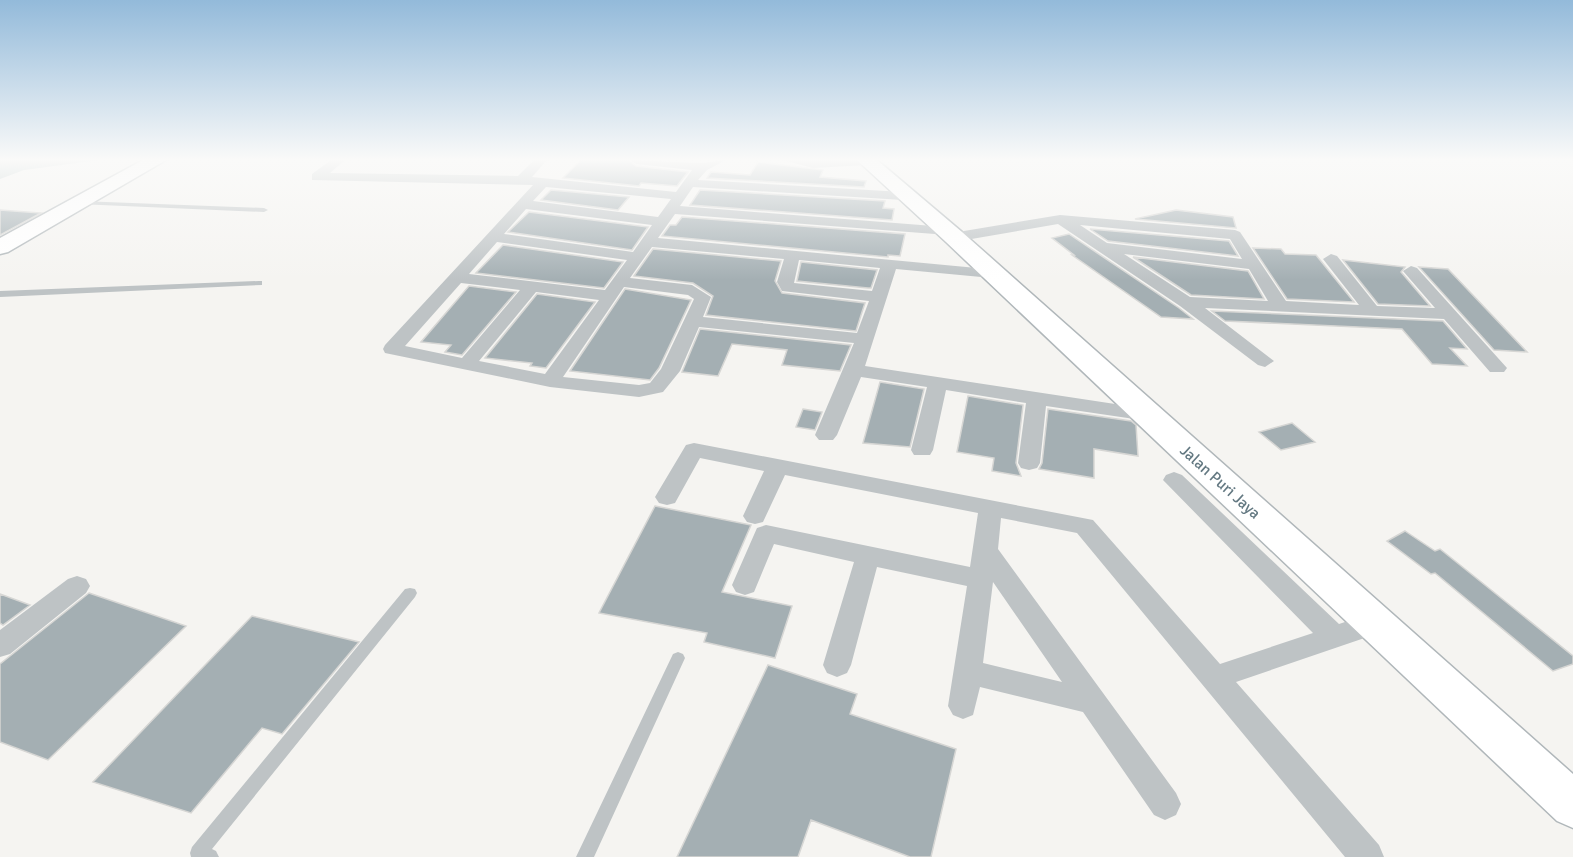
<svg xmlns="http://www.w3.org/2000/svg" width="1573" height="857" font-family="Signika,sans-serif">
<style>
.water{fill:#b4c4c6}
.building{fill:#a4afb3;stroke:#d6d6d4;stroke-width:1.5}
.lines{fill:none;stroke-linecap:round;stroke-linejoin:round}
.secondary-casing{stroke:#b0b7ba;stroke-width:3}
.lane{fill:#bec3c5;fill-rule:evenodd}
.street{fill:#bec3c5;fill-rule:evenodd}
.secondary{fill:#fff;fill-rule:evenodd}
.labels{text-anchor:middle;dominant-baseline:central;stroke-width:6;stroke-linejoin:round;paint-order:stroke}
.street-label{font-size:16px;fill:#647982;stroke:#fff}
</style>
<rect width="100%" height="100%" fill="#f5f4f1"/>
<path class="water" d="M0,160H99L24,170L0,179Z"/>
<path class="building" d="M581,160H628L636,166L688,172L677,186L641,183L639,186L563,178Z
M758,162L823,170L820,177L866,181L864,187L707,178L711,172L750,175Z
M551,190L629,197L618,210L541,200Z
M700,190L885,201L883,208L894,209L892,220L690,205Z
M0,210L41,213L0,235Z
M1176,210L1233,217L1236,228L1135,219Z
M529,212L648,227L632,250L508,232Z
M682,217L905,234L900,256L888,255V257L662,236L670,225H676Z
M1090,229L1229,241L1238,256L1108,241Z
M1069,234L1179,308L1193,319L1161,317L1072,255H1074L1052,238Z
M503,245L623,262L604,288L476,273Z
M1253,248L1281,249L1285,254L1316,255L1354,302L1287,299Z
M653,249L781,261L775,281L782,293L865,303L862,312L856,331L706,315L713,296L693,283L634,276Z
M1133,257L1248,271L1264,299L1191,295Z
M1343,260L1405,267L1401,272L1430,306L1378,304Z
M801,262L877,270L871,288H868L797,281Z
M1419,267L1448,269L1527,352L1494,350Z
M469,286L516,292L462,355L445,352L451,345L421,342Z
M625,289L691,300L659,368L650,380L570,371Z
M537,294L595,302L546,368L530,366L532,363L485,358Z
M1212,311L1443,321L1467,349L1450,348L1467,366L1432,364L1402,329L1225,321Z
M700,329L851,345L840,371L782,365L787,350L732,344L718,376L682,372Z
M880,382L924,389L910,447L863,443Z
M968,396L1023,405L1016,463L1021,476L992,471L994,458L957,452Z
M803,409L822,412L815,430L796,427Z
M1048,409L1131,421L1136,425L1138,456L1094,449V478L1039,469L1042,463Z
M1292,423L1315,442L1281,450L1259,432Z
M655,506L751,525L722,592L792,606L775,658L704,642L707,633L599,613Z
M1405,531L1435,551L1440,549L1475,577L1573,656V664L1553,671L1435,573L1431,574L1387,541Z
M89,593L186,626L48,760L0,742V664Z
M0,594L30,605L3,625L0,623Z
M252,616L359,642L282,734L262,728L191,813L93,782Z
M768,665L857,694L850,714L956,749L931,857H910L811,820L798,857H677Z"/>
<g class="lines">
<g class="secondary-casing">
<path id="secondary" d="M143,160H166L8,252L0,254V238Z
M857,160H877L962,232L1573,774V828L1557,821L946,242Z"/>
</g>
<path class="lane" d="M80,201L264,208L268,210L264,212L78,204L76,203Z
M259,281H262V285L0,297V291Z
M410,588L415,589L417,593L415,597L212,849L216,851L219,857H191L190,853L192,847L405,589Z
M678,652L683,654L685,658L594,857H576L673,654Z"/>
<path class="street" d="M331,160H345L330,173L518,176L534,160H547L532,177L676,192L692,170L636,164L630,160L701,163L726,160L707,170L698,180L903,192L910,196L903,200L693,187L680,206L946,227L951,228L952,233L1060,215L1235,230L1240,232L1286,301L1359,305L1323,259L1331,254L1337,256L1377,306L1435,308L1403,271L1411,266L1417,268L1507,368L1504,372H1490L1444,319L1205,308L1274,361L1265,367L1258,365L1180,306L1058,224L954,242L949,240L948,235L675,214L658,238L998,270L1000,273L992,278L896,269L865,366L1148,409L1155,411L1158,415L1155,419L1148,421L1046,406L1040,463L1037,468L1029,470L1021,468L1018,463L1026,403L946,390L933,450L930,455H914L911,450L927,387L861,377L837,435L833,440H819L815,435L854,343L699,327L680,371L663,392L639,397L550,387L385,353L383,349L385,345L533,185L312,180V174ZM546,187L671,199L658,217L533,201ZM526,209L652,225L633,252L504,234ZM1080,225L1230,239L1242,259L1107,243ZM497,242L627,260L605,290L469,274ZM652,247L784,259L777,282L782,291L869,301L857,333L703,317L711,297L692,285L630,278ZM1124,254L1249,269L1268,301L1190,297ZM799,260L880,268L872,291L794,283ZM461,283L520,290L462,358L405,346ZM624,287L688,295L694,299L661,369L650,383L639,385L563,377ZM536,292L599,300L545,374L479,361Z
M782,160H873V161L867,165L813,168Z
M694,443L1093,520L1220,664L1313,633L1163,480L1166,475L1174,472L1182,475L1339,624L1375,612L1385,615L1388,623L1385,631L1236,682L1379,845L1384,857H1345L1077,533L1001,518L998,549L1176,793L1181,804L1176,815L1165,820L1154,815L1083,712L980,687L973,715L963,719L953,715L948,706L967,586L877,567L851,665L847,673L837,677L827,673L823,665L854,562L774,544L754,592L745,595L736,592L732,585L757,528L766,525L970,567L978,513L785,475L763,522L755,524L747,522L743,516L764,471L700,458L675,503L667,505L659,503L655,497L686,445ZM993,582L1062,682L983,663Z
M77,576L86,579L90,586L86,593L10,654L0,657V630L68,579Z"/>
<use href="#secondary" class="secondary"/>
</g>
<linearGradient id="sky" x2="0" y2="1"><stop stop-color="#93bada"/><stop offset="0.57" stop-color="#fafaf9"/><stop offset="1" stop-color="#fafaf9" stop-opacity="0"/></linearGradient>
<rect width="1573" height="280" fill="url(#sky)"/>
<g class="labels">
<g class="street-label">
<text transform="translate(1220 482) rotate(42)">Jalan Puri Jaya</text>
</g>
</g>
</svg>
